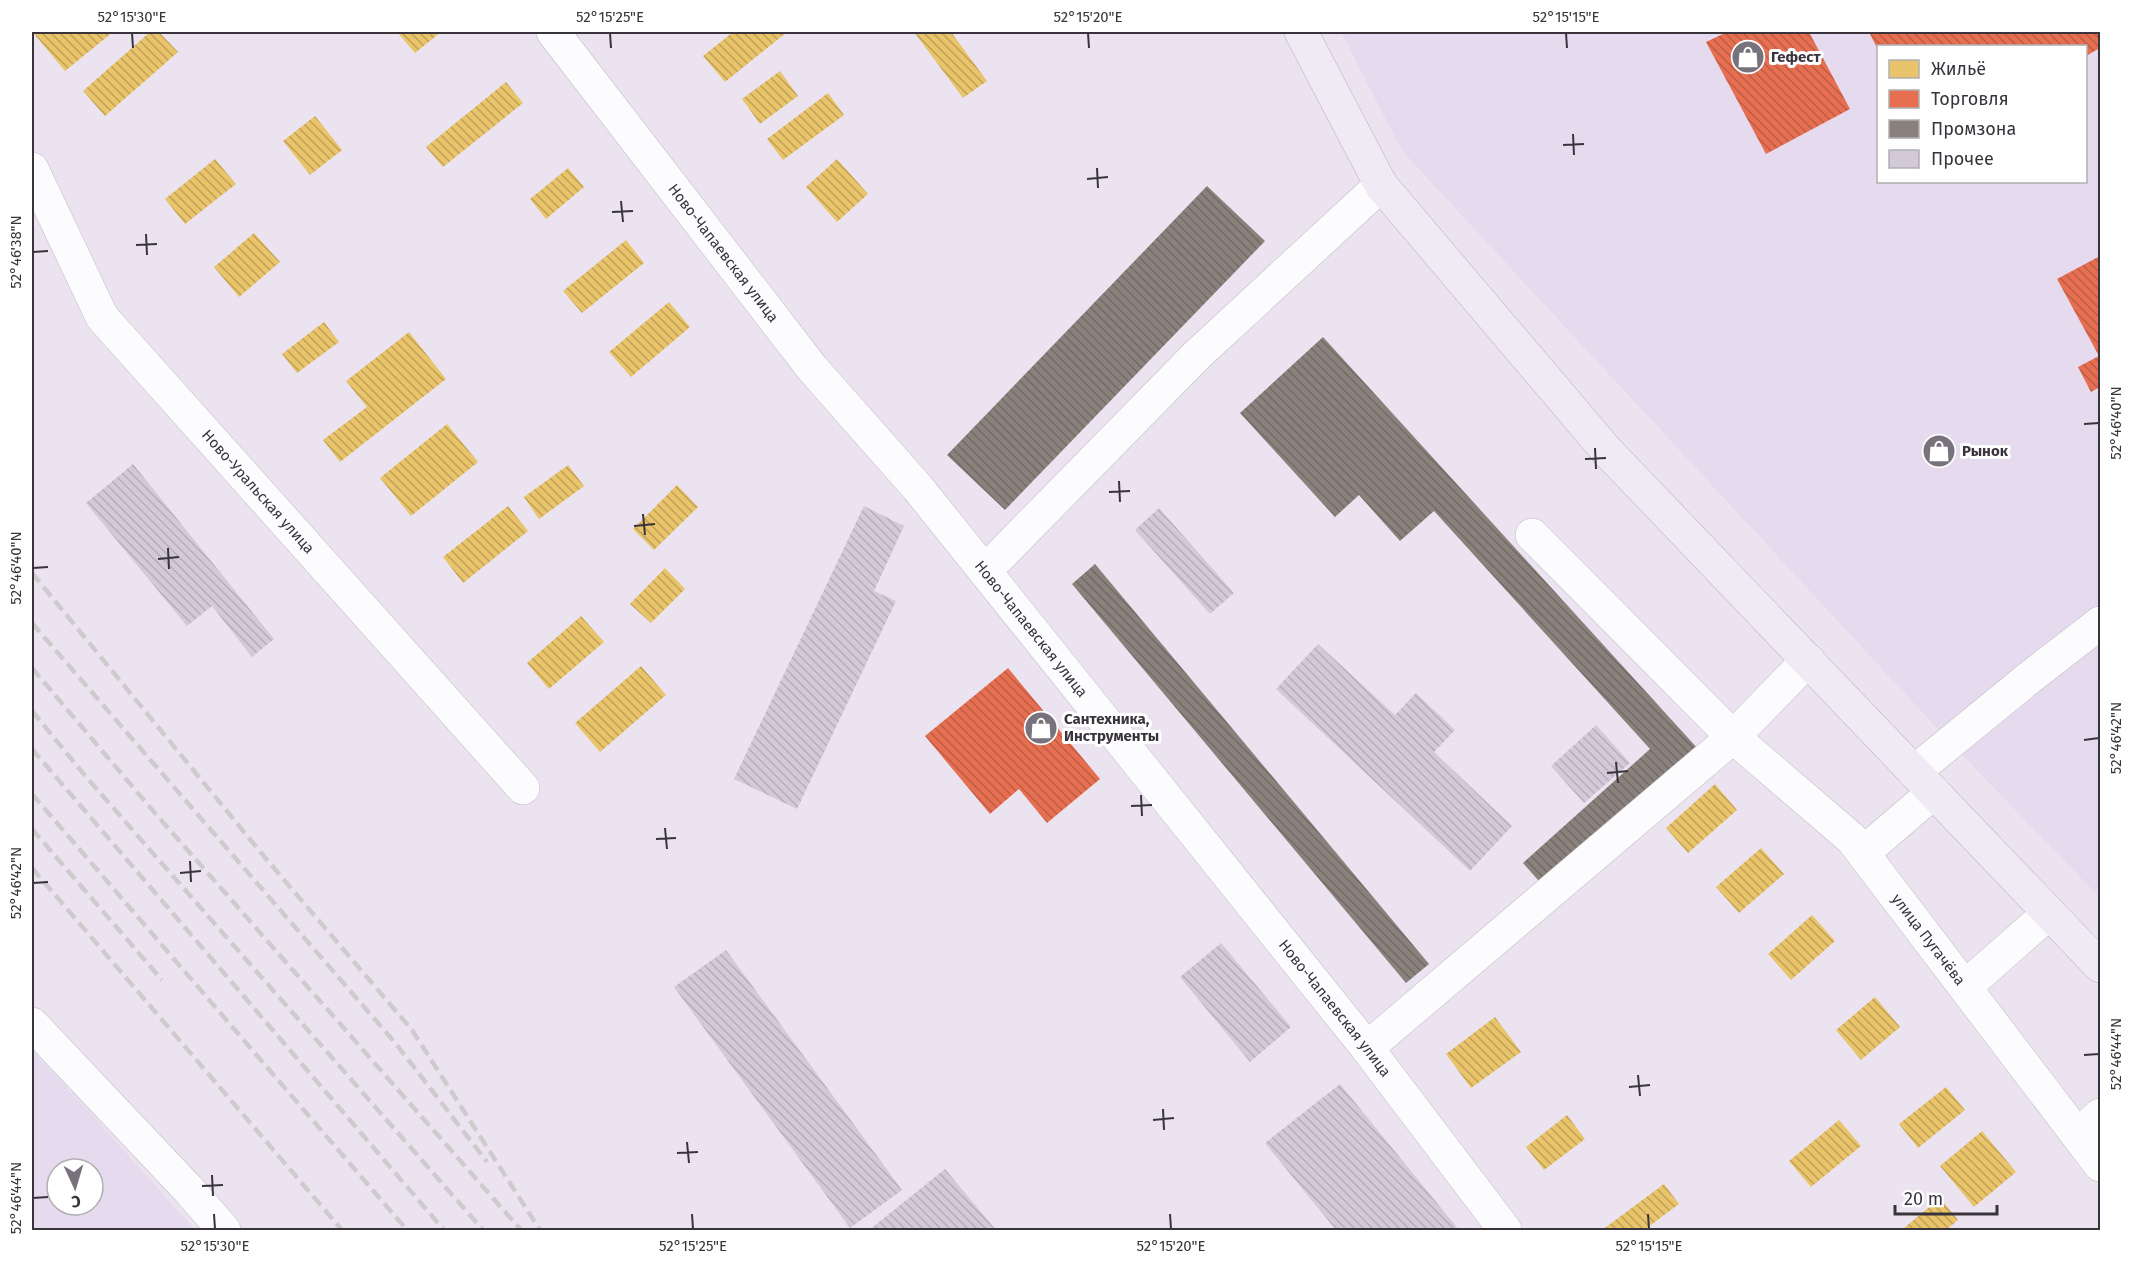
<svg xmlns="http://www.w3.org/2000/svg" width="2132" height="1262" font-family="'Fira Sans',sans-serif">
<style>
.built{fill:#e6daef;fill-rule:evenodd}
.homes{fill:url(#homes-back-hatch)}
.shops{fill:url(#shops-back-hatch)}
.industry{fill:url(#industry-back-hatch)}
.building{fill:url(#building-back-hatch)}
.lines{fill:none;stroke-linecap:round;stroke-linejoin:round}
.minor-casing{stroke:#c1bcc5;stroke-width:34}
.major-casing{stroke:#b8aec0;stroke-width:34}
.minor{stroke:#fcfbfd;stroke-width:33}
.major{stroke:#efeaf3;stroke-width:33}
.rail{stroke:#cdcbce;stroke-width:4.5;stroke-dasharray:12 6;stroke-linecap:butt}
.ticks{fill:none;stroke:#39343c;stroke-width:2}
.labels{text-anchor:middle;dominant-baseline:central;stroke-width:6;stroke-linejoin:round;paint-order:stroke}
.poi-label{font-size:15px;font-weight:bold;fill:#39343c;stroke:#fff;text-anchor:start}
.street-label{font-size:15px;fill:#39343c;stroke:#fff}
.neatline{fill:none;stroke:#39343c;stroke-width:2}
.ticks-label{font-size:15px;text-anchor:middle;fill:#39343c}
</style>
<defs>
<pattern id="homes-back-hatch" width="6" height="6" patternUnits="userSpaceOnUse" patternTransform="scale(1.5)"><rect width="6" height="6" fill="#e9c46a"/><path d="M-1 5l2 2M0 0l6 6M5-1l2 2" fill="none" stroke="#bea058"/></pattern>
<pattern id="shops-back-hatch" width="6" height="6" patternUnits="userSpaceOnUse" patternTransform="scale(1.5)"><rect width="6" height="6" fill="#e76f51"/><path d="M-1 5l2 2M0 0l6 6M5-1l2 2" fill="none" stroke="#bc5c44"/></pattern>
<pattern id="industry-back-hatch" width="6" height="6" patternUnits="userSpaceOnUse" patternTransform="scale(1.5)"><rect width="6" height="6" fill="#8a817c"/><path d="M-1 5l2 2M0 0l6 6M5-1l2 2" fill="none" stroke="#726a67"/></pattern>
<pattern id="building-back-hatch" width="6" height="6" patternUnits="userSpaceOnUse" patternTransform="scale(1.5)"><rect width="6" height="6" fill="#d2cad8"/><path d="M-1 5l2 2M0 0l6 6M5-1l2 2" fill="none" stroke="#b5aeba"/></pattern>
</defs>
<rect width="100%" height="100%" fill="#ebe4f0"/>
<path class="built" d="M1341,32H2100V898L1947,739L1402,151ZM1878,46H2086V182H1878Z
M32,1051L87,1109L195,1230H32ZM57,1169H93V1205H57Z"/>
<path class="homes" d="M39,32H113L65,71L35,35Z
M150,32H159L178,52L105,116L83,91Z
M397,32H441L415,53Z
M733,32H787L725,82L703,56Z
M914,32H951L987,81L963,98Z
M780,71L798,96L760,124L742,99Z
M506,82L523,103L443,167L426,147Z
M828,93L844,115L783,160L767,139Z
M315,116L342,150L310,175L283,141Z
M215,159L236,184L185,224L165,199Z
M837,159L868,194L837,222L806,187Z
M568,168L584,187L546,219L530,199Z
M254,233L280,262L239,297L214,267Z
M626,240L644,263L582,313L563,291Z
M669,302L690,327L631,377L609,352Z
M324,322L339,342L297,373L282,354Z
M409,332L446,379L340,462L323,440L367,407L346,381Z
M447,424L478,462L411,516L380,478Z
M568,465L584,486L539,519L524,497Z
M677,485L698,507L654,550L633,529Z
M508,506L528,531L463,583L443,557Z
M665,568L685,589L651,623L630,604Z
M581,616L604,642L549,689L527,663Z
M641,666L666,695L600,752L575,723Z
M1715,784L1737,810L1688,853L1666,828Z
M1761,848L1784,874L1739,913L1716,887Z
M1812,915L1835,941L1791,980L1768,954Z
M1875,997L1900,1027L1861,1060L1836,1030Z
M1495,1017L1521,1052L1471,1088L1446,1054Z
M1946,1087L1965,1110L1918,1148L1899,1124Z
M1567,1115L1585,1139L1544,1170L1526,1147Z
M1839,1120L1861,1146L1811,1187L1789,1161Z
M1982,1131L2016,1172L1974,1207L1940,1166Z
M1664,1184L1679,1204L1644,1230H1602Z
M1940,1198L1958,1220L1946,1230H1906L1904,1228Z"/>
<path class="shops" d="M1727,32H1809L1850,109L1766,154L1706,42Z
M1869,32H2100V48L2086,56V46H1878V50Z
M2100,256V387L2091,392L2078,367L2099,356L2057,279Z
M1008,668L1100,779L1047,823L1019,789L990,814L925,736Z"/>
<path class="industry" d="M1207,186L1265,241L1005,510L947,455Z
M1323,337L1699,750L1546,889L1523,863L1650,749L1434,511L1400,541L1359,495L1335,517L1240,413Z
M1095,564L1429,964L1406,983L1072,584Z"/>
<path class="building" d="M133,464L274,639L252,657L212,606L187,626L86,503Z
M864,506L904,526L874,591L896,601L797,809L734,779Z
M1159,508L1234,593L1210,614L1135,530Z
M1318,644L1395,715L1416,693L1455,730L1434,752L1512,826L1470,871L1276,689Z
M1596,725L1630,763L1584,803L1551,766Z
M1221,943L1291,1027L1250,1062L1180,977Z
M726,950L902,1190L850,1228L674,987Z
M1340,1084L1459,1230H1336L1265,1143Z
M945,1169L996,1230H869Z"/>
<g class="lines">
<g class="minor-casing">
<g id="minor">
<path id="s1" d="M553,32L812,368L918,488L1367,1048L1505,1230"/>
<path id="s2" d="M32,169L102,317L523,788"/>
<path id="s3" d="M1532,535L1733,737L1852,839L2100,1165"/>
<path d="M985,571L1197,355L1381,185"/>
<path d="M1914,772L2029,678L2100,623"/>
<path d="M1863,853L1934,792"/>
<path d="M1965,987L2049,913"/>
<path d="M32,1024L188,1189L224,1230"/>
<path d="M1367,1048L1733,737L1808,660"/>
<path d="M2078,1135L2100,1115"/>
</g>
</g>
<g class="major-casing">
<path id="major" d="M1301,32L1381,185L1607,451L2100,966"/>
</g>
<use href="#minor" class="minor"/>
<use href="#major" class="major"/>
<path class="rail" d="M32,573L262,854L412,1030L540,1230
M32,623L397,1045L487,1162
M32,668L148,805L521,1230
M32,711L87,778L483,1230
M32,749L444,1230
M32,794L407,1230
M32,829L162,980
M32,868L342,1230"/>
</g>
<path class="ticks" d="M132,33L133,48M610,33L611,48M1088,33L1089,48M1566,33L1567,48M1573,134L1574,155M1563,145L1584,144M1097,168L1098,188M1087,179L1108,177M621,201L623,222M612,212L633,211M146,234L147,255M136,245L157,244M33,252L48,251M2084,424L2099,423M1595,448L1596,469M1585,459L1606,458M1119,481L1120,502M1109,492L1130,491M643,514L645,535M634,526L655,524M168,548L169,569M158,559L179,557M33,568L48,567M2084,740L2099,738M1616,762L1618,783M1607,773L1628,771M1141,795L1142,816M1131,806L1152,805M665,828L667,849M656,839L676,838M190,861L191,882M180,873L201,871M33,883L48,882M2084,1055L2099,1054M1638,1075L1640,1096M1629,1087L1650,1085M1163,1109L1164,1130M1153,1120L1174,1118M687,1142L689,1163M677,1153L698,1152M212,1175L213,1196M202,1186L223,1185M33,1198L48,1197M214,1214L215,1229M692,1214L693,1229M1170,1214L1171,1229M1648,1214L1649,1229"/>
<defs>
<g id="shop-disc" transform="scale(1.725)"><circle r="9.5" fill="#77727b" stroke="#fff"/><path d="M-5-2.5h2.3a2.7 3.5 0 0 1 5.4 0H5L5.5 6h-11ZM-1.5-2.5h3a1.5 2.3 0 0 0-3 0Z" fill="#fff"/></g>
</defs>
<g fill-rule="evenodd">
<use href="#shop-disc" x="1748" y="57"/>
<use href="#shop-disc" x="1939" y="451"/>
<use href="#shop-disc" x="1041" y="728"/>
</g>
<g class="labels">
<g class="poi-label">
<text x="1771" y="57">Гефест</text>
<text x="1962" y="451">Рынок</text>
<text x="1064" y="719">Сантехника,<tspan x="1064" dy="17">Инструменты</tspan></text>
</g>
<g class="street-label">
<text stroke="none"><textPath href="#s1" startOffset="279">Ново-Чапаевская улица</textPath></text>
<text stroke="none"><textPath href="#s2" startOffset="398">Ново-Уральская улица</textPath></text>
<text stroke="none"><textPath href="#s1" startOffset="765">Ново-Чапаевская улица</textPath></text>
<text stroke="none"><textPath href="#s3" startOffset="568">улица Пугачёва</textPath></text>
<text stroke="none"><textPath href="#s1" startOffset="1251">Ново-Чапаевская улица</textPath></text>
</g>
</g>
<rect width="2132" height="1262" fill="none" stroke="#ffffff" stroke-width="66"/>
<rect x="1877" y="45" width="210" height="138" fill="#ffffff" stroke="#b0aeb1" stroke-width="1.5"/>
<rect x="1889" y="60" width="30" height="18" fill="#e9c46a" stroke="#b0aeb1" stroke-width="1.5"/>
<text x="1931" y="75" font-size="18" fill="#39343c">Жильё</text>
<rect x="1889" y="90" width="30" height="18" fill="#e76f51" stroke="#b0aeb1" stroke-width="1.5"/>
<text x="1931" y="105" font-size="18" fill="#39343c">Торговля</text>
<rect x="1889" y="120" width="30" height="18" fill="#8a817c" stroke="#b0aeb1" stroke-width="1.5"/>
<text x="1931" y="135" font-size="18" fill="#39343c">Промзона</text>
<rect x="1889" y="150" width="30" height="18" fill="#d2cad8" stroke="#b0aeb1" stroke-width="1.5"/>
<text x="1931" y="165" font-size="18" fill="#39343c">Прочее</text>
<g transform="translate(75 1187) rotate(176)"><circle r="28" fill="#ffffff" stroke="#b0aeb1" stroke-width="1.5"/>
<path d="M0-4.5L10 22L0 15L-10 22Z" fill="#77727b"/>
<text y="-9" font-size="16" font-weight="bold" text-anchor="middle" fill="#39343c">С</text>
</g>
<path d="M1895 1205v9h102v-9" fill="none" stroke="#39343c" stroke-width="3"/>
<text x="1904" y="1205" font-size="18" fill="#39343c" stroke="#ffffff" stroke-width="4.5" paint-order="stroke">20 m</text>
<rect x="33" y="33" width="2066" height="1196" class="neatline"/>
<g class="ticks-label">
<text x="132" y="22">52°15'30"E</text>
<text x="610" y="22">52°15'25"E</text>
<text x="1088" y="22">52°15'20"E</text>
<text x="1566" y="22">52°15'15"E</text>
<text transform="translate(16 252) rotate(-90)" y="5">52°46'38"N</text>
<text transform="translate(2116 423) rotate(-90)" y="5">52°46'40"N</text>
<text transform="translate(16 568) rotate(-90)" y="5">52°46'40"N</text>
<text transform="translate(2116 738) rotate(-90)" y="5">52°46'42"N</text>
<text transform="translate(16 883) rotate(-90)" y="5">52°46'42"N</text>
<text transform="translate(2116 1054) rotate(-90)" y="5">52°46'44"N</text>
<text transform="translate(16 1198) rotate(-90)" y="5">52°46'44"N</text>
<text x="215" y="1251">52°15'30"E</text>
<text x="693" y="1251">52°15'25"E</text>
<text x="1171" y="1251">52°15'20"E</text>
<text x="1649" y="1251">52°15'15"E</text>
</g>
</svg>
